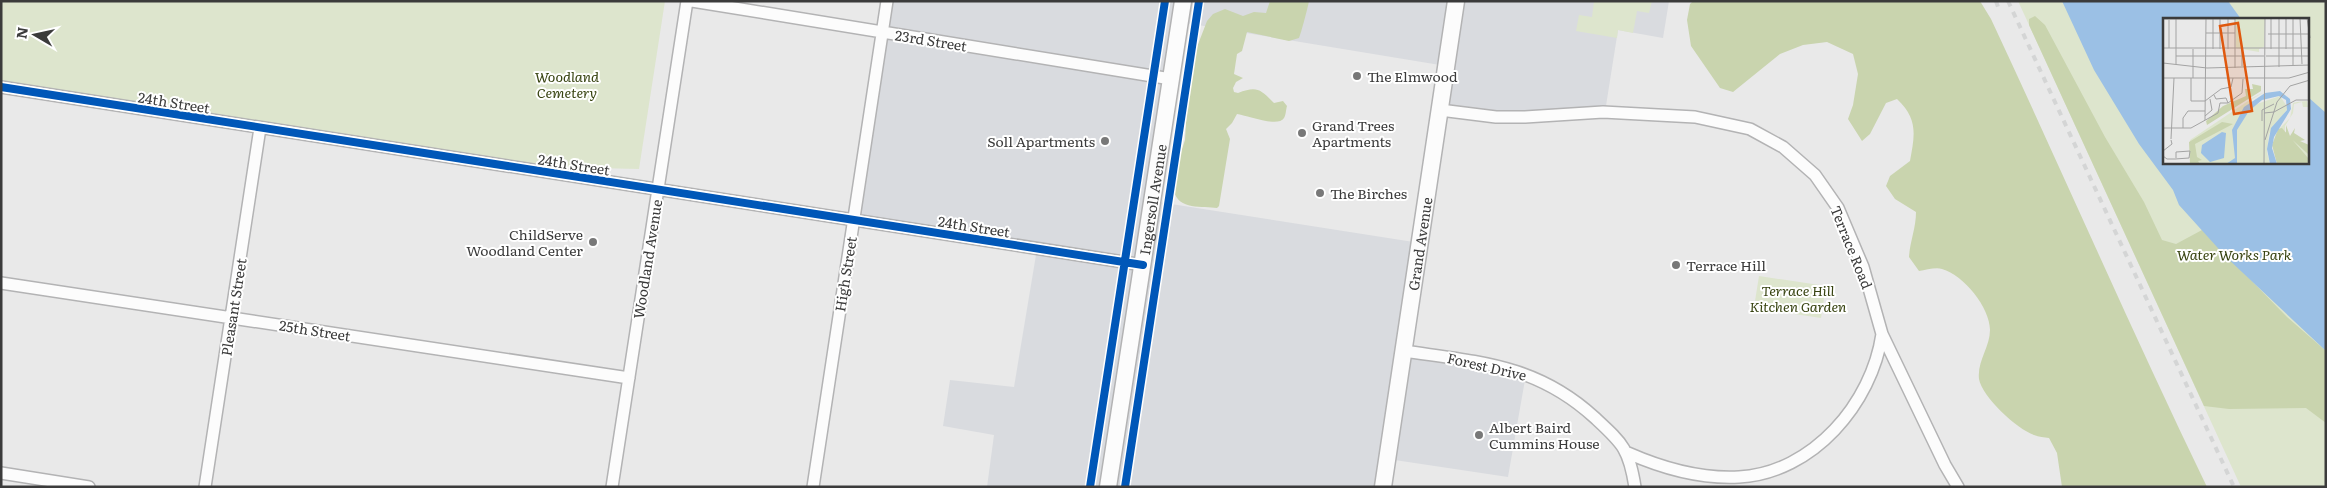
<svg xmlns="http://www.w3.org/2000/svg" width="2327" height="488" font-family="Literata,serif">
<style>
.built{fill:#d9dbdf}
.green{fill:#dde5cd;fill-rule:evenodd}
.forest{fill:#c9d4ae}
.water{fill:#9bc0e5}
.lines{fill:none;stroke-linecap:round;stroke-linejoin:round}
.minor-casing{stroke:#b3b3b4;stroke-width:14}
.secondary-casing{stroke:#b3b3b4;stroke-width:19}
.minor{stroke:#fcfcfc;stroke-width:11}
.secondary{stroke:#fcfcfc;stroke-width:16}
.rail{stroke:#d4d5d5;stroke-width:4;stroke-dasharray:6 6;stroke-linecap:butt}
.cycleway-casing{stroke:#fff;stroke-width:11}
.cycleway{stroke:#0057b8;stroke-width:8}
.poi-dot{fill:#787878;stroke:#fff;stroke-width:2}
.labels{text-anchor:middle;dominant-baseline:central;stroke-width:4;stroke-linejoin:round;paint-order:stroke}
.street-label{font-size:14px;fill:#3b3b3b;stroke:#fff}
.park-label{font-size:14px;font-style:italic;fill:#36420f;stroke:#fff}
.poi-label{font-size:14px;fill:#3b3b3b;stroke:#fff;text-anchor:start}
.inset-road{fill:none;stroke:#a3a3a3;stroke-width:1}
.view{fill:#df580e;fill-opacity:0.15;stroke:#df580e;stroke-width:2.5}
.inset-edge{fill:none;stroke:#3b3b3b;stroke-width:2.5}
</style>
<rect width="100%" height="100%" fill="#e9e9e9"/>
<path class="built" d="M887,1H1669L1663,38L1618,30L1605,112L1566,115L1440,110L1446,66L1180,22L1152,201L1420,243L1404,351L1526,374L1508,477L1388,459L1383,487H987L994,435L943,426L950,380L1014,387L1037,249L853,220Z"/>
<path class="green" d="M1,1H665L639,169L503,166L1,86Z
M1594,1H1652L1649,13L1637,11L1633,33L1618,30L1617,38L1576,31L1579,15L1592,17Z
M2018,1H2326V487H2241ZM2164,19H2308V162H2164Z
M1759,276L1826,286L1821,318L1781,312V305L1755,301Z"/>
<path class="forest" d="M1270,1H1309C1308,7 1301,34 1299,38L1289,41L1247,32L1242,51L1237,54L1234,74L1243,78L1236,82L1233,88L1234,92L1238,93C1257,86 1260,89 1274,103L1283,101L1287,106C1286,109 1286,115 1284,118C1278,128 1246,115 1237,114L1232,123L1226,129L1230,139L1219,206L1217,208C1203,206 1178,210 1174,191L1178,161L1185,140L1187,105L1197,47L1207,21L1213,14L1225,9L1243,16L1254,12L1266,13Z
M1693,1H1980L1991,19C2064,175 2132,332 2207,487H2062L2057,453L2049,438C2044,437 2039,437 2034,435C2017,429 1982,397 1979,379C1977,361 1990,347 1990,330C1990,308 1964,275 1942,269C1936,267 1926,270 1919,271L1909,257C1910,241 1916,228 1916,212L1895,199L1886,186L1890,176L1910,161C1915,134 1918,119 1897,99L1886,103L1870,134L1862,141L1848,119L1853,105L1858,74L1853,54L1827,42L1803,45L1780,54L1733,92L1720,88L1691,46L1687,20L1690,4Z
M2035,16L2045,25L2105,137L2144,202L2162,240L2176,244L2202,230L2287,317L2326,351V423L2306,408L2229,409L2204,406L2029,25V19Z"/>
<path class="water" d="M2062,1H2228L2241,19H2164V162H2308V97L2326,113V351L2226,257L2179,205L2173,190L2139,144L2094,70Z"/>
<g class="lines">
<g class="minor-casing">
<path id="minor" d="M692,1L1171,79
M1,87L1143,265
M1440,110L1496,117H1525L1603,112L1695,117L1750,129L1783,147L1815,175L1838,208L1863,267L1882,334L1945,465L1958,487
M1,283L629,378
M1404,351C1478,362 1536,364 1594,417C1622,443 1629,448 1635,487
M1628,453C1662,468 1702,479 1739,477C1813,473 1872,403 1882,334
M1,473L89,487
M205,487L260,128
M612,487L687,1
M813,487L887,1"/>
</g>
<g class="secondary-casing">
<g id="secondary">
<path id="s1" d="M1108,487L1183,1"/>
<path id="s2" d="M1383,487L1456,1"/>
</g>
</g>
<use href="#minor" class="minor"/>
<use href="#secondary" class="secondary"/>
<path class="rail" d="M1996,1L1998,7
M2008,1L2234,487"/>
<g class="cycleway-casing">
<path id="cycleway" d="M1,87L1143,265
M1090,487L1165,1
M1125,487L1199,1"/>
</g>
<use href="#cycleway" class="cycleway"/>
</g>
<g class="poi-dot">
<circle cx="1357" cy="76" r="5"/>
<circle cx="1302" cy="133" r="5"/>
<circle cx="1105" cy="141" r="5"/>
<circle cx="1320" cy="193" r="5"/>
<circle cx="593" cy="242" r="5"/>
<circle cx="1676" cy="265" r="5"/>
<circle cx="1479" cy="435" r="5"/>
</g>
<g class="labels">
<g class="street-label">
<text transform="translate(931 40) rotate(9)">23rd Street</text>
<text transform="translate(174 102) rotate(9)">24th Street</text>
<text transform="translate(574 164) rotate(9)">24th Street</text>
<text stroke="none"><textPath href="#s1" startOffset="291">Ingersoll Avenue</textPath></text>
<text transform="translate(974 226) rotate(9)">24th Street</text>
<text stroke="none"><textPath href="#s2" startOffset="246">Grand Avenue</textPath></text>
<text transform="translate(1852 247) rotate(68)">Terrace Road</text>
<text transform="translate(647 259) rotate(-81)">Woodland Avenue</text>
<text transform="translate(845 274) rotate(-81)">High Street</text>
<text transform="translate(233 307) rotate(-81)">Pleasant Street</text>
<text transform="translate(315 330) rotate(9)">25th Street</text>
<text transform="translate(1487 366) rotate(13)">Forest Drive</text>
</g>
<g class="park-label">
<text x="567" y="76">Woodland<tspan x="567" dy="16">Cemetery</tspan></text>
<text x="2234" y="254">Water Works Park</text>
<text x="1798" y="290">Terrace Hill<tspan x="1798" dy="16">Kitchen Garden</tspan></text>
</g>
<g class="poi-label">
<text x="1367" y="76">The Elmwood</text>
<text x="1312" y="125">Grand Trees<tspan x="1312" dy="16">Apartments</tspan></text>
<text x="1095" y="141" text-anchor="end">Soll Apartments</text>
<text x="1330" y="193">The Birches</text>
<text x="583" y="234" text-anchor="end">ChildServe<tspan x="583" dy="16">Woodland Center</tspan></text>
<text x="1686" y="265">Terrace Hill</text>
<text x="1489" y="427">Albert Baird<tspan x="1489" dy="16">Cummins House</tspan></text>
</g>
</g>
<g transform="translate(2163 18)">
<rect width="146" height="146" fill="#e9e9e9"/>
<path d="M72,0H102L101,29L96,31V34L73,30ZM101,74L88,82L91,87L117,78L125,90L106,116L104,134L107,146H28L27,122L91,79ZM134,84L144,83L145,89H140L139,84L131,86L130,95L122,108V114L146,137V141L116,111L127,100L130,85Z" fill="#dde5cd"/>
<path d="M89,66L98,68V73L44,107L43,103L60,88L83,78L82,71H90ZM59,104L70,106L32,126L34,139L39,142L35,143L37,146H27L26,124ZM123,107L127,118L132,110L131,115L142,122L137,123L146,127V137L123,116ZM119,110L146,141V145L114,146L109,127L115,111Z" fill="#c9d4ae"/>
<path d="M117,73L127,81L128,91L111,119L109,130L114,146H107L104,131L108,110L124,92L123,82L116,78L99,82L86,93L74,112V146H63L72,140L69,112L81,89L102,75ZM59,114L63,115L61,140L47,144L38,135L39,127Z" fill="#9bc0e5"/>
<path class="inset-road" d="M13,0V46M57,0V31M65,0V31M106,0L147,1M123,0V31M130,0V47M137,0L139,46M144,0L147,20M0,1H72M50,1V31M72,1V50M108,1V31M6,2V30M43,15H72M105,16H147M0,30H147M13,38H101M103,38H147M0,45L44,50L147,47M79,48V31M116,49V0M0,60H126L147,54M28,60V83H42M30,60V31M51,77L53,81L63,80L65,85M42,83L58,71L68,69L70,60M146,83V109M57,85H65L79,75L80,61M101,95L111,94L133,82H147M42,98L49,92L47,81M42,102L43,0M99,103V92L111,86M0,110H28L55,95L57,85M20,110V100L25,93H42M8,121L11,60M102,122L114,84L127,68L147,62M0,133L9,126L8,122M0,138L4,141H12L26,140L27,133L13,134V140M101,146L102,0"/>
<path class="view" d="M75,5L89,93L71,96L57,8Z"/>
<rect width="146" height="146" class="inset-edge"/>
</g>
<rect width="2327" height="488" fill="none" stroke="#3b3b3b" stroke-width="5"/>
<g transform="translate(35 35) rotate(279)" stroke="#ffffff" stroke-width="4" paint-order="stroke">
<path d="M0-4L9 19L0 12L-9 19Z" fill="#3b3b3b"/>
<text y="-8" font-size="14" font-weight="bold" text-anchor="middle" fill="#3b3b3b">N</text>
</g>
</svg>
